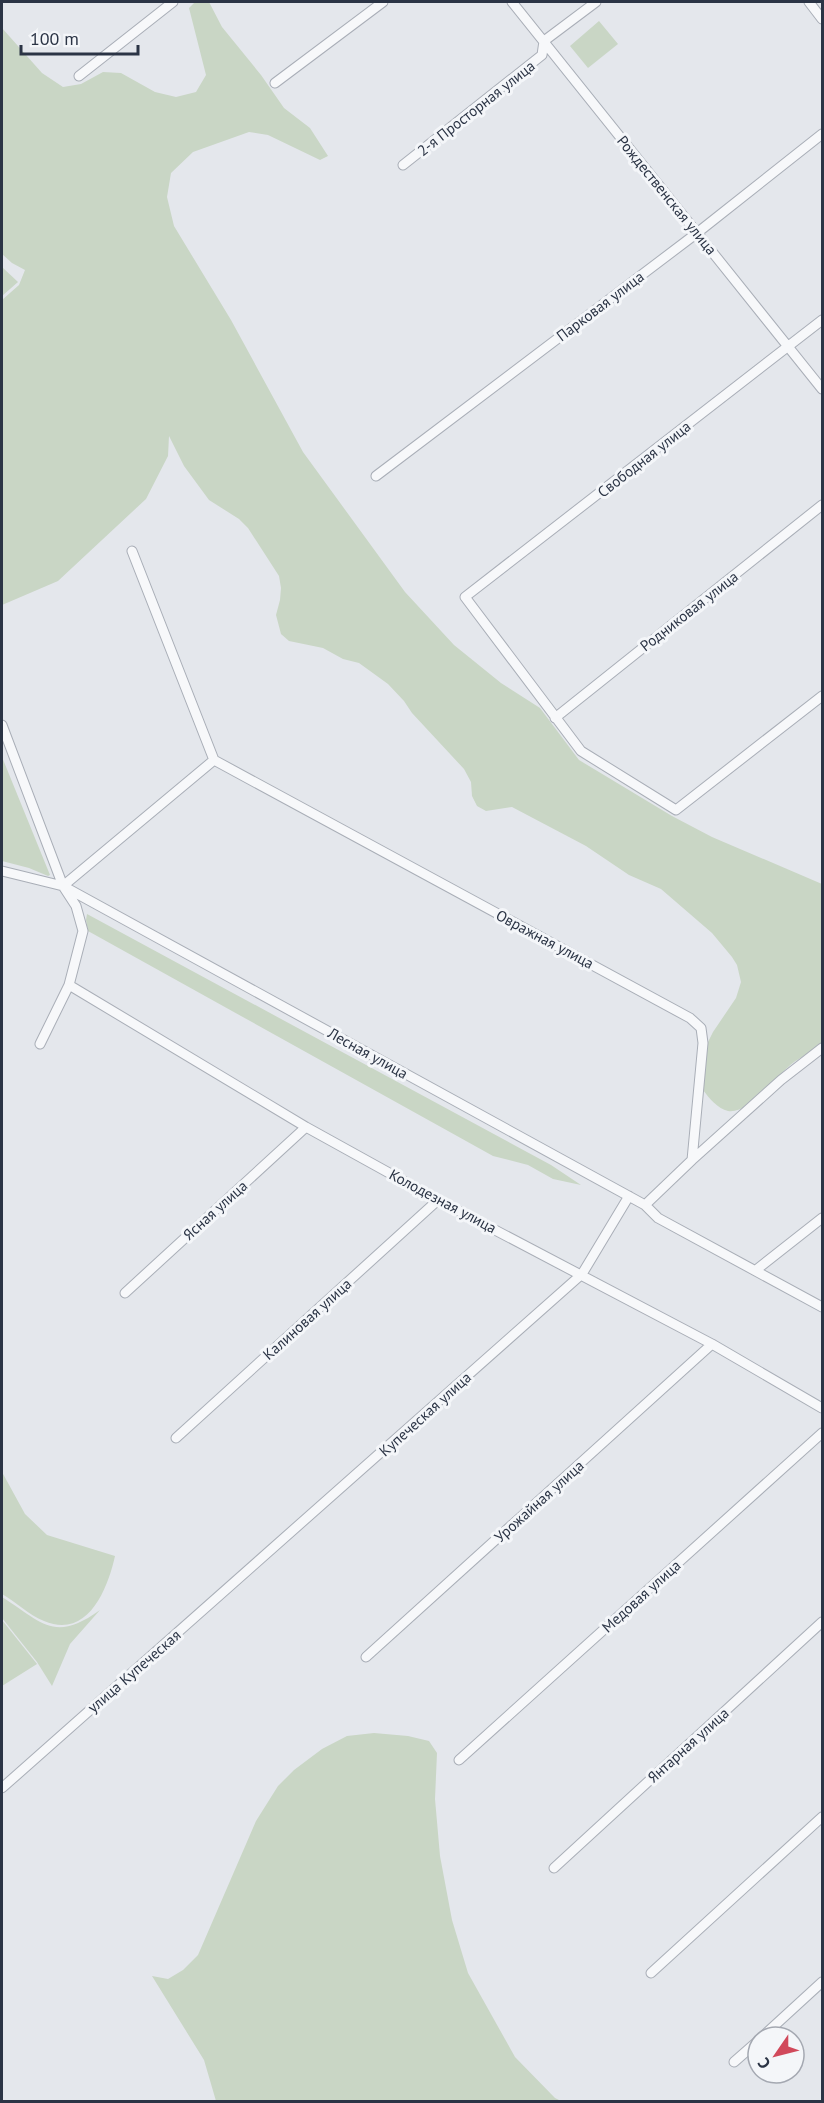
<svg xmlns="http://www.w3.org/2000/svg" width="824" height="2103" font-family="'PT Sans',sans-serif">
<style>
.green{fill:#c9d6c5}
.lines{fill:none;stroke-linecap:round;stroke-linejoin:round}
.minor-casing{stroke:#a9aeb7;stroke-width:11}
.minor{stroke:#f7f8fa;stroke-width:9}
.labels{text-anchor:middle;dominant-baseline:central;stroke-width:6;stroke-linejoin:round;paint-order:stroke}
.street-label{font-size:15px;fill:#2b3445;stroke:#f4f6f9}
</style>
<rect width="100%" height="100%" fill="#e4e7ec"/>
<path class="green" d="M195,2H209L222,27L261,75L284,108L310,128L328,156L320,160L268,135L249,132L193,152L171,173L167,197L174,226L231,320L303,452L405,592L454,645L501,683L540,708L579,760L672,816L712,837L822,884V1044C811,1053 797,1058 787,1068C773,1081 749,1114 728,1111C718,1109 709,1098 703,1090L706,1046L713,1032L736,998L741,982L737,965L732,957L712,933L661,889L629,875L586,846L512,807L486,811L477,806L472,796L471,782L464,769L412,713L404,701L388,684L359,663L343,659L323,648L289,641L281,634L276,615L280,600L281,588L279,576L248,528L239,519L209,500L184,466L169,436L168,456L146,499L58,581L2,605V300L19,285L25,270L12,263L2,254V28L42,73L63,87L81,84L103,72L121,73L155,92L176,97L196,92L206,75L189,8Z
M599,21L618,44L588,68L570,46Z
M2,267L18,282L2,296Z
M2,757L50,875L48,876L29,868L2,861Z
M87,914L551,1165L581,1185L553,1179L528,1165L493,1156L88,931L86,920Z
M2,1472L25,1514L47,1535L115,1556C108,1588 88,1640 44,1621C29,1615 16,1602 2,1594Z
M2,1597C43,1623 54,1643 100,1610L70,1644L52,1686L37,1662L2,1618Z
M2,1620L37,1664L2,1686Z
M374,1733L408,1736L429,1741L437,1753L435,1799L440,1856L452,1920L468,1973L515,2057L555,2098L561,2101H216L204,2060L152,1976L168,1979L183,1970L198,1955L256,1821L278,1786L294,1770L322,1749L347,1736Z"/>
<g class="lines">
<g class="minor-casing">
<path id="minor" d="M512,2L822,389
M809,2L822,19
M79,76L173,2
M275,83L383,2
M403,165L542,55L544,41L596,2
M822,320L465,597L581,751L676,810L822,696
M376,476L697,233L822,134
M132,551L214,760
M555,718L822,505
M2,725L63,886L76,906L83,931L69,985L40,1044
M2,871L63,886L645,1205L658,1218L822,1307
M63,886L214,760L690,1018L701,1028L703,1043L692,1160L645,1205
M69,985L306,1127L438,1200L712,1344L822,1408
M692,1160L781,1080L822,1048
M756,1270L822,1218
M125,1293L306,1127
M176,1438L438,1200
M366,1657L712,1344
M459,1760L822,1433
M2,1788L582,1274L629,1196
M554,1868L822,1622
M651,1973L822,1817
M762,2037L822,1982
M734,2062L758,2041"/>
</g>
<use href="#minor" class="minor"/>
</g>
<g class="labels">
<g class="street-label">
<text transform="translate(476 108) rotate(-38)">2-я Просторная улица</text>
<text transform="translate(667 195) rotate(51)">Рождественская улица</text>
<text transform="translate(600 306) rotate(-37)">Парковая улица</text>
<text transform="translate(644 459) rotate(-38)">Свободная улица</text>
<text transform="translate(689 611) rotate(-38)">Родниковая улица</text>
<text transform="translate(545 939) rotate(28)">Овражная улица</text>
<text transform="translate(368 1053) rotate(29)">Лесная улица</text>
<text transform="translate(443 1201) rotate(28)">Колодезная улица</text>
<text transform="translate(215 1210) rotate(-42)">Ясная улица</text>
<text transform="translate(307 1319) rotate(-42)">Калиновая улица</text>
<text transform="translate(425 1414) rotate(-42)">Купеческая улица</text>
<text transform="translate(539 1501) rotate(-42)">Урожайная улица</text>
<text transform="translate(641 1596) rotate(-42)">Медовая улица</text>
<text transform="translate(134 1671) rotate(-41)">улица Купеческая</text>
<text transform="translate(688 1745) rotate(-42)">Янтарная улица</text>
</g>
</g>
<rect width="824" height="2103" fill="none" stroke="#2b3445" stroke-width="6"/>
<g transform="translate(776 2055) rotate(235)"><circle r="28" fill="#f4f6f9" stroke="#a4a8b1" stroke-width="1.5"/>
<path d="M0-4.5L10 22L0 15L-10 22Z" fill="#d1495b"/>
<text y="-9" font-size="16" font-weight="bold" text-anchor="middle" fill="#2b3445">С</text>
</g>
<path d="M21 45v9h117v-9" fill="none" stroke="#2b3445" stroke-width="3"/>
<text x="30" y="45" font-size="18" fill="#2b3445" stroke="#f4f6f9" stroke-width="4.5" paint-order="stroke">100 m</text>
</svg>
